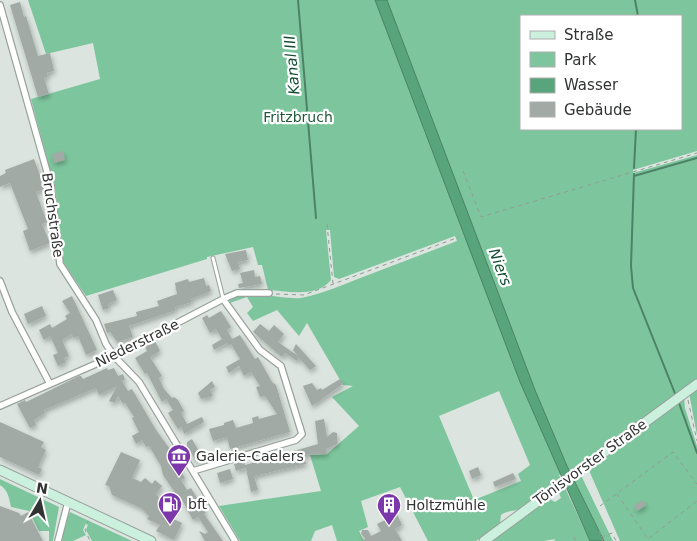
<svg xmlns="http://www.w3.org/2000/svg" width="697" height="541" font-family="'DejaVu Sans',sans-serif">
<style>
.green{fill:#7dc69d;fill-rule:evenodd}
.water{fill:#58a47b;stroke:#4c8265}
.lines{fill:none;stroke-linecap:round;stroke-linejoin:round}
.stream{stroke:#4c8265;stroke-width:2}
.building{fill:#a1aaa5;filter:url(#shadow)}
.service-casing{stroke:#99a29c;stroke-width:5}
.minor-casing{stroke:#99a29c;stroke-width:8}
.secondary-casing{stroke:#99a29c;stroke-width:11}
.path{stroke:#939a96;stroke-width:1;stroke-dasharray:4 4;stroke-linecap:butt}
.service{stroke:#fff;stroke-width:3}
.minor{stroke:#fff;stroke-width:5.5}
.secondary{stroke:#cbf0de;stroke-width:9}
.labels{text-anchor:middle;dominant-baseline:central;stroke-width:4.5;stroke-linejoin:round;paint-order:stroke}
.park-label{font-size:14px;fill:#20593c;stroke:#fff}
.street-label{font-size:14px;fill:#313432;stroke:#fff}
.poi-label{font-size:14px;fill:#313432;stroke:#fff;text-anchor:start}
.water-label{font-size:15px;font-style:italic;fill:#134e32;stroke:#fff}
</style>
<defs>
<filter id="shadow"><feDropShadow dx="1.5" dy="3" stdDeviation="2.5" flood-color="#0004"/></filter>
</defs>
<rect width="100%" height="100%" fill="#dbe4de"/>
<path class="green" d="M28,0H697V151L633,170V173L697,155V379L677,394L684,397L685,408L697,446V541H620L588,468L672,397L577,467L613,541H604L568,468L559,475L590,541H554L555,539L544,541H491L548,498L555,502L561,498L555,483C544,491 534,501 523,507C515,512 508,510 501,515L500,524L476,541H428L400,487L361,501L368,527L359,531L364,541H337L332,525L315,531L311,541H240L219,506L321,491L310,455L327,454L359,426L332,397L353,386L343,385L307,323L299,336L277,310L253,321L247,313L253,307L247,297L230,303V300C241,287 284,300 301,298C322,294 344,284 363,277C394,265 426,253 457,241L455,236L339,279L334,277L330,230H326L331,280C317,298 287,291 268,290L262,265H258L253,247L207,257V259L86,296L63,262L58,234L56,192L31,99L100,79L93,43L46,54ZM521,16H681V129H521ZM499,391L530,465L518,474L521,481L474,500L439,416Z
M697,388V435L689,393Z
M0,479L59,507L53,541H49V531H39L29,511L11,507C9,498 8,490 0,485Z
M70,512L132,541H92L86,530L88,524L86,523L83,530L86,535L73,541H62L63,529Z"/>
<path class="water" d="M375,0H387L535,390L567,466L604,541H590L520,382Z"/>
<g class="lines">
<path class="stream" d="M298,0L316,218
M635,0L638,16
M634,168L636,129
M634,174L631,266L633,288L676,396
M634,176L697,158
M679,403L697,453"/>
</g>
<path class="building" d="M20,2L24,17L26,16L38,56L50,53L54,71L47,73L48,77L44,78L49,94L38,97L10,5Z
M63,151L65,160L54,163L52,154Z
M34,159L45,189L36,192L47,222L42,224L50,243L30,251L23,231L28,229L10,183L0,187V176L6,173L5,170Z
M246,250L248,260L238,262L240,269L232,271L225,254Z
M254,270L255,277L260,276L262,284L239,288L238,284L243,283L240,273Z
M204,278L206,286L209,285L211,291L191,299L192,302L175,307L176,310L129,326L133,337L117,342L110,332L107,333L104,324L137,316L136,312L159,306L157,301L177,294L175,283L188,279L189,282Z
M113,290L117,300L108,304L109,308L103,310L98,295Z
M72,296L97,350L86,355L78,336L73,338L72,334L62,340L69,356L64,358L66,362L58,366L53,355L58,353L50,336L44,340L39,330L50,324L52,328L67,319L65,316L70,313L62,301Z
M42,306L46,316L28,324L24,314Z
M221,311L231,327L227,330L232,339L240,335L255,359L258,357L272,382L276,385L290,432L230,449L227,437L213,441L209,429L224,425V423L233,420L236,428L253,423L252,418L258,416L259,419L277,414L265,396L260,397L256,387L260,386L251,372L244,376L239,366L229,373L226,367L240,359L231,344L228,346L227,343L214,350L212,345L222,339L216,329L210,333L202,318L207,315L209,318Z
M260,324L269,331L274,325L284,334L278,342L298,356L293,350L296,344L316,366L310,370L299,358L297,361L285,353L282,357L277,353L253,332Z
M155,341L160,351L150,357L162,376L159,378L164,389L172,398L174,397L178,400L184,411L181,413L187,424L202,417L204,422L184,434L182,427L178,429L168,413L173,410L166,399L162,402L147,373L145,374L135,358L147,351L145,347Z
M107,368L108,370L114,368L118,376L123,374L125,380L122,381L128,391L132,389L156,430L181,464L178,466L185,478L181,480L187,490L191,488L206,513L204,514L223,541H205L199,531L205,534L208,532L198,517L193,520L180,496L178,497L163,475L161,466L149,446L146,447L142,440L136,444L132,436L139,432L132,418L134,417L125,403L123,404L118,396L115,403L109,401L117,386L99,395L96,388L44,410L45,413L34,420L36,425L30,428L17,404L25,400L26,402L79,376H81L83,379Z
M340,379L343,384L312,406L303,386L312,383L317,390L321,388L322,390Z
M212,381L215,387L210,390L213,396L201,399L198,393Z
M324,419L327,437L333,432L337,433V444L326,449L327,454L303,455L306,464L254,476L258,490L251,492L246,468L236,471L234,464L244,461L245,465L318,444L315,421Z
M0,422L44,442L41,447L46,450L38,467L42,469L39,475L0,457Z
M192,439L201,455V458L196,461L187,446V442Z
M121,452L140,460L132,478L141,482L145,478L152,484L155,480L162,486L156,494L169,510L163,514L182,523L174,540L156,531L160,525L147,519L149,516L141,508L112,495L109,486L105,485Z
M478,467L481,475L472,479L469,471Z
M230,469L233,479L220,483L217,473Z
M513,473L516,479L495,487L493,482Z
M642,500L646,505L637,511L634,506Z
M0,506L19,513L21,516L28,512L43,541H0Z
M397,514L402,525L395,529L402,541H363L365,538L361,534L362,530H368L371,536L381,531L377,524Z"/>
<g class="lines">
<g class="service-casing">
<path id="service" d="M213,258L223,298"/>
</g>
<g class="minor-casing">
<path id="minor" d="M0,5L51,186L60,264L96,320L106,344L114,356L139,382L235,541
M0,281L12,312L50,384
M0,406L114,356L223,299L237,293H269
M193,471L296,440L302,434L281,366L260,350L223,299
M58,541L68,502"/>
</g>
<g class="secondary-casing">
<path id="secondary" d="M0,470L151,541
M484,541L697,384"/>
</g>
<path class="path" d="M463,171L481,217L697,153
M327,224L333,284
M276,294L304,295L459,237
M688,400L697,441
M617,494L648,539L697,501
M600,506L673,452L697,484
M88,521L85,530L90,541
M599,531L603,541
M574,537L576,541
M601,537L612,533L616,541"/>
<use href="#service" class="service"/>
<use href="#minor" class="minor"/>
<use href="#secondary" class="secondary"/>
</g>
<defs>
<g id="museum-pin" transform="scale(1.25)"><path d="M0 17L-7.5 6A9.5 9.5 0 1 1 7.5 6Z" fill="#7c38ab" stroke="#fff"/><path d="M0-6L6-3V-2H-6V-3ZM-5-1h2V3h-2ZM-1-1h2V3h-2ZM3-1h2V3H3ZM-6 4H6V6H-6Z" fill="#fff"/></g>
<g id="fuel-pin" transform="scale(1.25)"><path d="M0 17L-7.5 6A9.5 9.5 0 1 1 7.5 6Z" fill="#7c38ab" stroke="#fff"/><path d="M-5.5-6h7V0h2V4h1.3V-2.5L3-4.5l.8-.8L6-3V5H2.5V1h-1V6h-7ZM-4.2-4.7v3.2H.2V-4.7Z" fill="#fff"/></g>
<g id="building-pin" transform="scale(1.25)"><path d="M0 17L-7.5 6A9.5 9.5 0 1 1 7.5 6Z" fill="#7c38ab" stroke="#fff"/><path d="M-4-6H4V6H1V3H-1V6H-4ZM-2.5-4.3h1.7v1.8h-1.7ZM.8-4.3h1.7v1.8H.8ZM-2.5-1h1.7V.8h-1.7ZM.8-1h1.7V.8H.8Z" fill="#fff"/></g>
</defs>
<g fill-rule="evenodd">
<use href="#museum-pin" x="179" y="456"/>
<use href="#fuel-pin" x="170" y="504"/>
<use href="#building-pin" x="389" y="505"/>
</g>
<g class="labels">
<g class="park-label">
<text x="298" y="117">Fritzbruch</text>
</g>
<g class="street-label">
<text transform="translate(53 215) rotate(82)">Bruchstraße</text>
<text transform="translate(137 343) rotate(-26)">Niederstraße</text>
<text transform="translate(590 462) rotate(-36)">Tönisvorster Straße</text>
</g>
<g class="poi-label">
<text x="196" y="456">Galerie-Caelers</text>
<text x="188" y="504">bft</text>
<text x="406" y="505">Holtzmühle</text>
</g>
<g class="water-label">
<text transform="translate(292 65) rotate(-95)">Kanal III</text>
<text transform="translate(500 267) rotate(69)">Niers</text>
</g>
</g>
<rect x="520" y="15" width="162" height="115" fill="#ffffff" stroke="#adaead"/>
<rect x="530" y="31" width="25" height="8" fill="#cbf0de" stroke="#adaead"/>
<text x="564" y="40" font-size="15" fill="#313432">Straße</text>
<rect x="530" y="52" width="25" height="15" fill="#7dc69d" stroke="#adaead"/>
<text x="564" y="65" font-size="15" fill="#313432">Park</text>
<rect x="530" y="78" width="25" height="15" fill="#58a47b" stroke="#adaead"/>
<text x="564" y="90" font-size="15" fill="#313432">Wasser</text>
<rect x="530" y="102" width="25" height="15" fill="#a1aaa5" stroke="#adaead"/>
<text x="564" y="115" font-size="15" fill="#313432">Gebäude</text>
<g transform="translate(40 501) rotate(9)" stroke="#ffffff" stroke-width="4" paint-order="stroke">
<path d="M0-4L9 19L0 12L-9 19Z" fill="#313432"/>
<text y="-8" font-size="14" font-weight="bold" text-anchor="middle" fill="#313432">N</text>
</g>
</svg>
